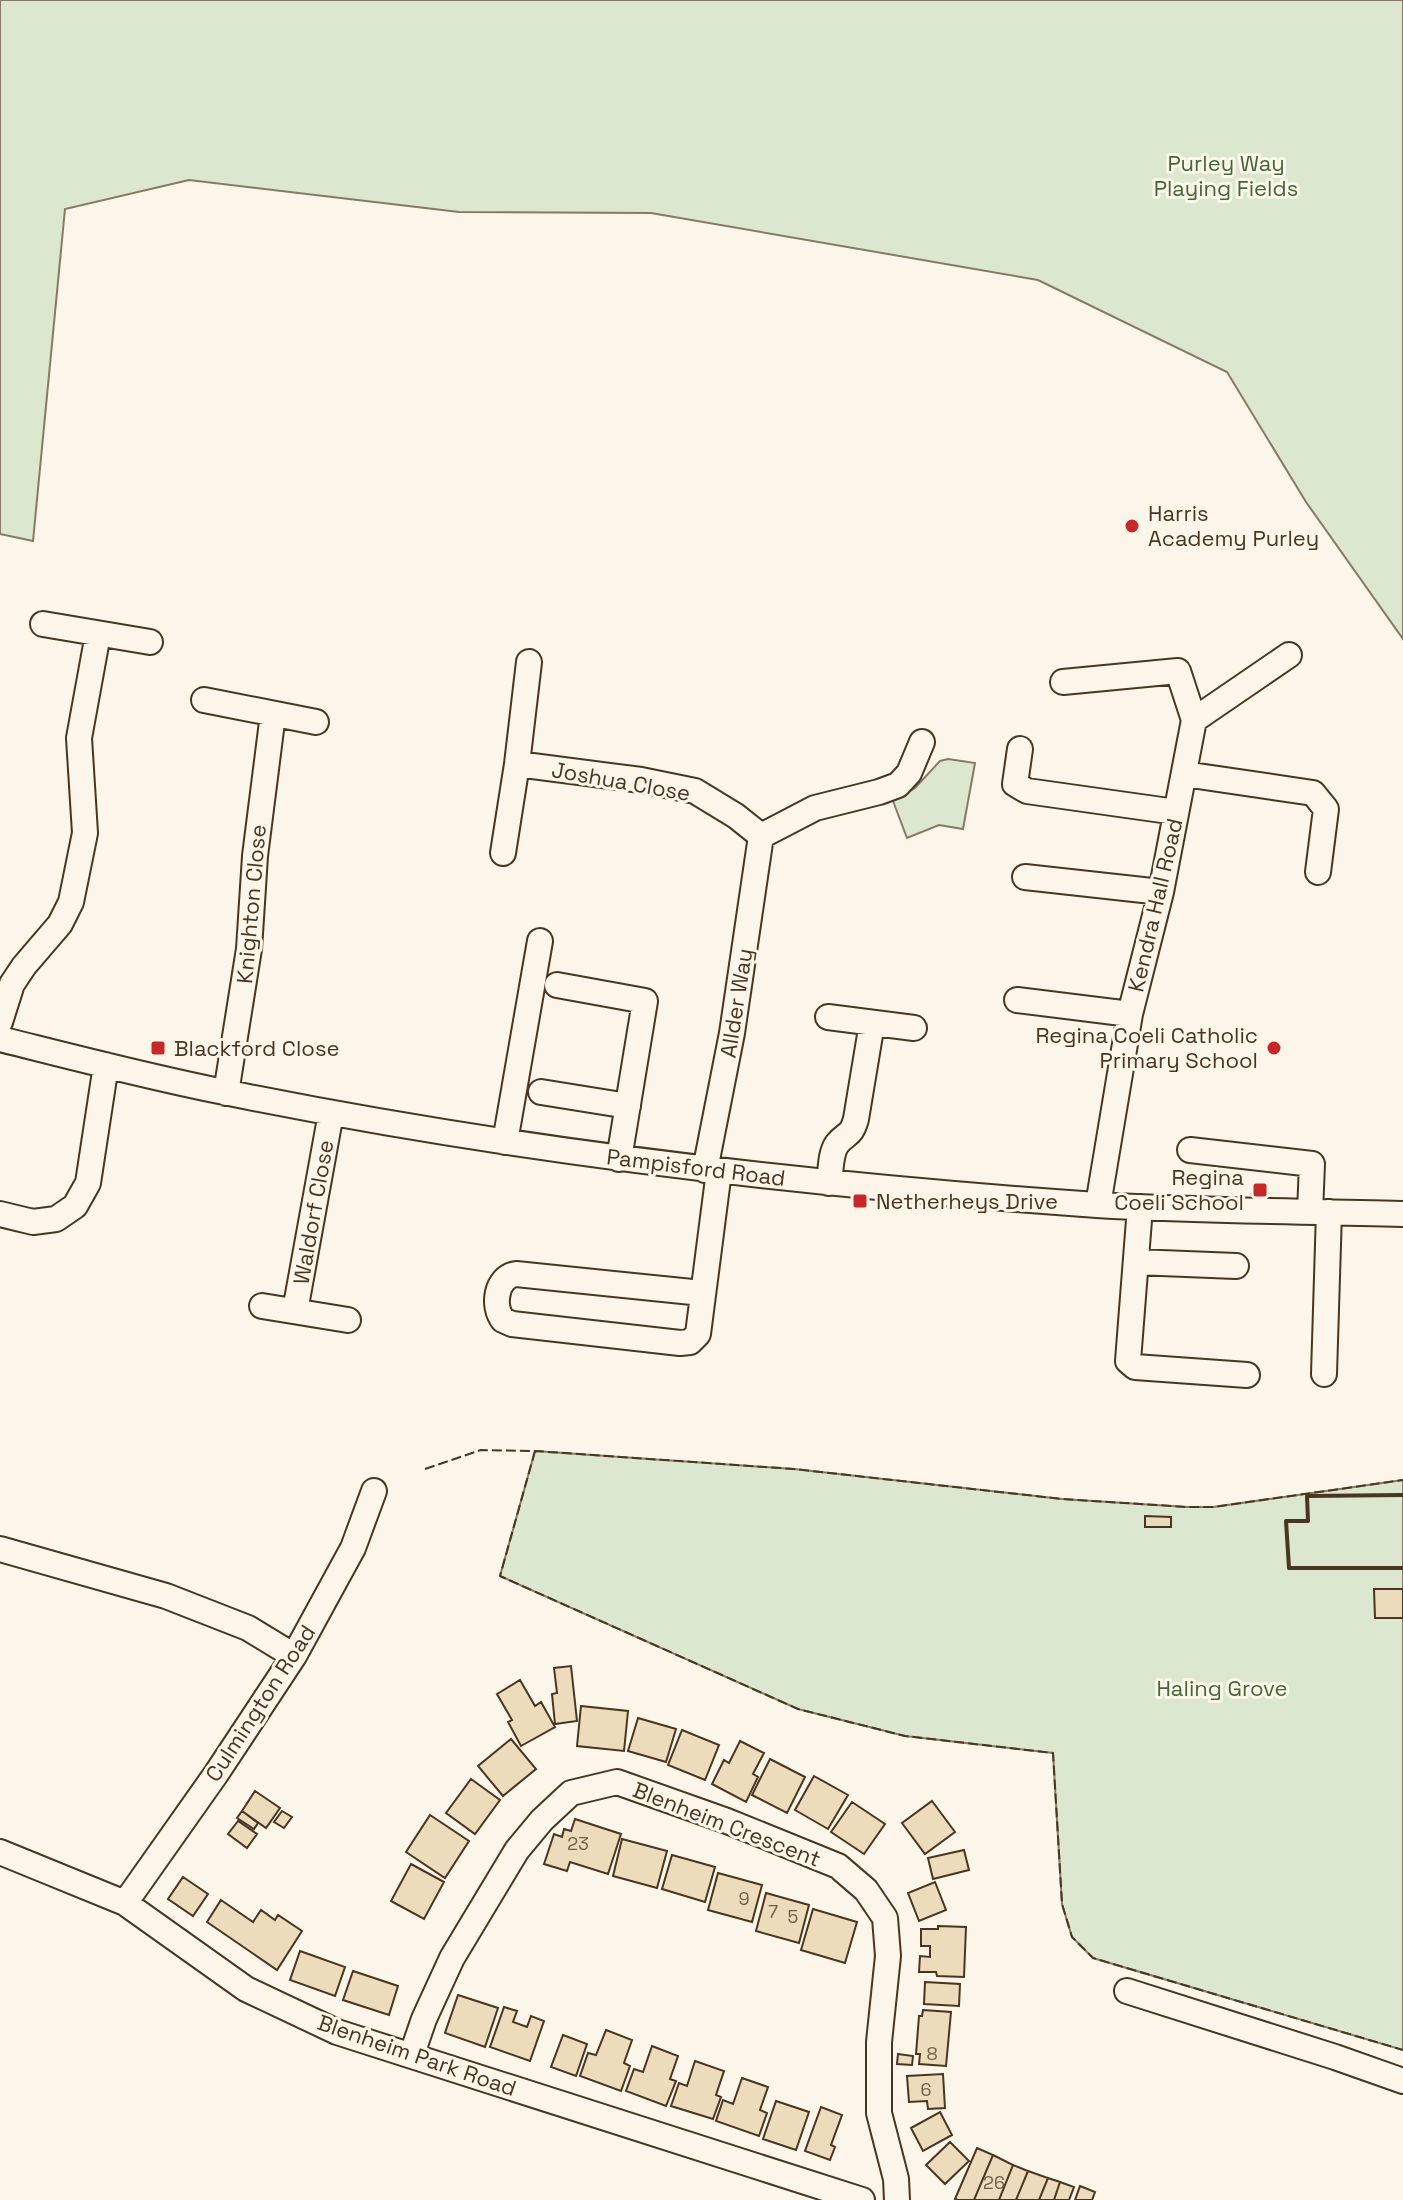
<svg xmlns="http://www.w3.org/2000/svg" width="1403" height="2200" font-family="'Space Grotesk',sans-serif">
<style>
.green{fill:#dce7d0;stroke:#887966;stroke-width:2}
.building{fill:#ecdcbc;stroke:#4a3520;stroke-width:2}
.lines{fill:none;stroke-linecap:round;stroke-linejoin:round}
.minor-casing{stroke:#4a3520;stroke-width:28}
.minor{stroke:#fbf6e9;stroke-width:24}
.fence{stroke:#4a3520;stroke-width:2;stroke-dasharray:10 4;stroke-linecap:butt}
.wall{stroke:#4a3520;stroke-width:4}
.poi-dot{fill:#c62828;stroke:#fbf6e9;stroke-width:3}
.labels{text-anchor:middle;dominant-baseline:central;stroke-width:6;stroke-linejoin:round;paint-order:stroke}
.number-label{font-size:18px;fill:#725f47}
.park-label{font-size:22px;fill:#436837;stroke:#fbf6e9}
.poi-label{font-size:22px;fill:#4a3520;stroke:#fbf6e9;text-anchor:start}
.street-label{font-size:22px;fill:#4a3520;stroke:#fbf6e9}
</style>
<rect width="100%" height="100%" fill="#fbf6e9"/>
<path class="green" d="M0,0H1403V639L1306,502L1227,372L1038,280L651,213L459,212L189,180L65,209L33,541L0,534Z
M948,759L975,763L963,829L939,825L907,838L893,801L915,788L940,761Z
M535,1451L794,1469L1062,1499L1187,1507H1213L1403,1480V2050L1093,1958L1072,1937L1062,1904L1053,1753L905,1736L798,1709L500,1576Z"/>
<path class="building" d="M1145,1516L1171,1517V1527H1145Z
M1374,1589H1403V1618H1375Z
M571,1666L577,1721L555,1724L552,1694L557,1693L554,1668Z
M520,1680L535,1706L541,1702L555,1727L521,1746L508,1722L512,1720L497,1694Z
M581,1706L628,1711L624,1751L577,1746Z
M638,1718L676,1729L666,1762L628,1751Z
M682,1730L719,1745L705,1780L668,1765Z
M511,1739L536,1769L503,1796L478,1766Z
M740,1741L764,1753L753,1774L758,1777L746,1802L712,1784L724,1760L729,1763Z
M770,1759L805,1777L787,1813L752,1795Z
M814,1776L848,1795L828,1829L795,1810Z
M471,1779L500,1800L475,1834L446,1813Z
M255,1791L280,1808L266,1828L242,1811Z
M932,1801L955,1832L925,1854L902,1823Z
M852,1802L885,1824L864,1854L831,1832Z
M242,1811L258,1823L254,1829L237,1818Z
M282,1811L292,1817L284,1828L274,1822Z
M430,1815L469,1841L445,1878L406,1852Z
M575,1819L621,1834L608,1874L570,1862L567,1871L544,1864L554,1834L562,1837L564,1829L571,1831Z
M238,1821L257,1834L247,1848L228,1834Z
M622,1839L667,1851L657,1888L613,1876Z
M964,1850L969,1870L933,1879L928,1858Z
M672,1855L715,1867L705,1902L662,1889Z
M411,1864L444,1882L424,1919L391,1901Z
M718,1873L762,1885L752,1922L708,1910Z
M183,1877L208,1894L193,1916L168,1899Z
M935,1882L946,1910L919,1921L908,1893Z
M766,1893L809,1905L799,1943L756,1931Z
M221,1900L253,1922L261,1910L275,1920L278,1915L302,1931L277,1970L207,1922Z
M813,1909L857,1922L845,1963L801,1950Z
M938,1926L966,1927L964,1977L937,1976L936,1972H919L920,1956L930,1957V1946H921V1929H938Z
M300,1951L345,1967L335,1996L290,1980Z
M353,1971L398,1986L389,2015L343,2000Z
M925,1982L960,1984L959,2006L924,2004Z
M458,1995L498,2008L485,2047L445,2033Z
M504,2007L517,2011L513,2022L527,2027L531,2016L544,2021L530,2061L490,2047Z
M923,2010L951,2012L946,2066L919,2064L920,2054H916L919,2016H922Z
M606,2030L632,2040L624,2063L630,2066L621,2091L580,2076L588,2053L596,2055Z
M563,2035L587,2044L576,2076L551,2067Z
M652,2046L678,2056L670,2079L676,2081L666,2106L626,2091L634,2069L643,2072Z
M898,2054L913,2056L912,2065L897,2064Z
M695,2061L724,2071L716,2095L721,2097L713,2119L671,2106L679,2083L687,2086Z
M943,2074L945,2108L928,2109L927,2101L909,2102L907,2076Z
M742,2078L768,2087L760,2110L767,2113L759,2136L716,2121L723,2100L733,2104Z
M776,2101L809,2112L796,2150L763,2139Z
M821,2107L842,2115L831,2145L835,2147L830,2160L805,2151Z
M940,2112L952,2135L923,2151L911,2128Z
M950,2142L969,2161L945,2184L926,2165Z
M977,2148L993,2155L974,2200H958L955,2199Z
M993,2155L1013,2165L999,2200H974Z
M1013,2165L1028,2171L1016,2200H999Z
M1028,2171L1048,2178L1039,2200H1016Z
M1048,2178L1060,2182L1054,2200H1039Z
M1060,2182L1074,2187L1069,2200H1054Z
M1080,2186L1095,2192L1092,2200H1075Z"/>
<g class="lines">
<g class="minor-casing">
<path id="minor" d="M43,624L150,642
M1063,682L1178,671L1194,720
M204,700L316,722
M1020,749L1015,784L1027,791L1176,812
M517,764L641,780L695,791L736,816L761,836
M1184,774L1313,793L1326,809L1318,872
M761,836L815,808L879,792L898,785L909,773L922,742
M503,853L517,764L529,662
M1025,877L1161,892
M557,985L645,1001L619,1159
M1017,1000L1130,1014
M828,1017L914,1028
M0,1022L12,984L24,966L60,924L71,902L85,833L79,738L98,634
M0,1039C76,1058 152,1078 229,1093C515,1151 805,1185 1097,1205C1199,1211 1301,1211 1403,1214
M541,1092L628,1106
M226,1093L249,949L255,856L273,714
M505,1142L540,941
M1190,1150L1312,1164L1310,1212
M705,1170L732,1033L761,836
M829,1183C831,1171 830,1154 837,1144C847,1132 851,1137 856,1119L872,1023
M1098,1205L1130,1014L1161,892L1194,720L1289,655
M1140,1207L1128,1361L1135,1367L1247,1375
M0,1214L33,1222L56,1219L75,1206L88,1183L106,1065
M1136,1262L1236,1266
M702,1293L516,1274C496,1277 492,1306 503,1320L512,1324L680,1343L690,1342L698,1334L719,1171
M262,1306L348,1320
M295,1311L331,1113
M1324,1374L1329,1212
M0,1549L166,1596L248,1628L294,1656
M0,1852L125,1903L246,1989L337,2032L862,2200
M125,1903L216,1774L294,1656L353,1548L374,1491
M1127,1991L1335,2057L1403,2081
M412,2054L424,2019L452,1958L517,1850L542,1820L571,1793L617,1782L727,1821L838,1866L866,1890L885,1918L888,1956L879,2042V2113L896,2179L897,2200"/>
</g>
<use href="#minor" class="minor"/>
<path class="fence" d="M535,1451L500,1576L798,1709L905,1736L1053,1753L1062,1904L1072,1937L1093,1958L1403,2050
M425,1469L481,1450L535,1451L794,1469L1062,1499L1187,1507H1213L1403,1480"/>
<path class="wall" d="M1403,1495L1307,1496L1308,1521H1286L1289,1568H1403"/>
</g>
<g class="poi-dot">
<circle cx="1132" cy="526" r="8"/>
<rect x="150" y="1040" width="16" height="16" rx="4"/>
<circle cx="1274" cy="1048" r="8"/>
<rect x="1252" y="1182" width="16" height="16" rx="4"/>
<rect x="852" y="1193" width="16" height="16" rx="4"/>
</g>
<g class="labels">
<g class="number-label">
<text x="578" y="1843">23</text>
<text x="744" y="1898">9</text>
<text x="773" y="1911">7</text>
<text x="793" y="1916">5</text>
<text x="932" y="2053">8</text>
<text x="926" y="2089">6</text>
<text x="994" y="2182">26</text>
</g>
<g class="park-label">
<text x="1226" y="163">Purley Way<tspan x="1226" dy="25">Playing Fields</tspan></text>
<text x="1222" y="1688">Haling Grove</text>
</g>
<g class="poi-label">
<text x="1148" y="513">Harris<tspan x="1148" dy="25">Academy Purley</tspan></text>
<text x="1258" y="1035" text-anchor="end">Regina Coeli Catholic<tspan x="1258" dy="25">Primary School</tspan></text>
<text x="174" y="1048">Blackford Close</text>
<text x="1244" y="1177" text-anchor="end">Regina<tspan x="1244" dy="25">Coeli School</tspan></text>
<text x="876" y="1201">Netherheys Drive</text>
</g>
<g class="street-label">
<text transform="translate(621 781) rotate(10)">Joshua Close</text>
<text transform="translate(251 904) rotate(-85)">Knighton Close</text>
<text transform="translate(1155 905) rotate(-77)">Kendra Hall Road</text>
<text transform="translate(736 1003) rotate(-81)">Allder Way</text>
<text transform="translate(696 1167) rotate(7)">Pampisford Road</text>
<text transform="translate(313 1212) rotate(-80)">Waldorf Close</text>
<text transform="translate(260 1703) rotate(-57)">Culmington Road</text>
<text transform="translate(727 1824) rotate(21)">Blenheim Crescent</text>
<text transform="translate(417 2055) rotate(19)">Blenheim Park Road</text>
</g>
</g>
</svg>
